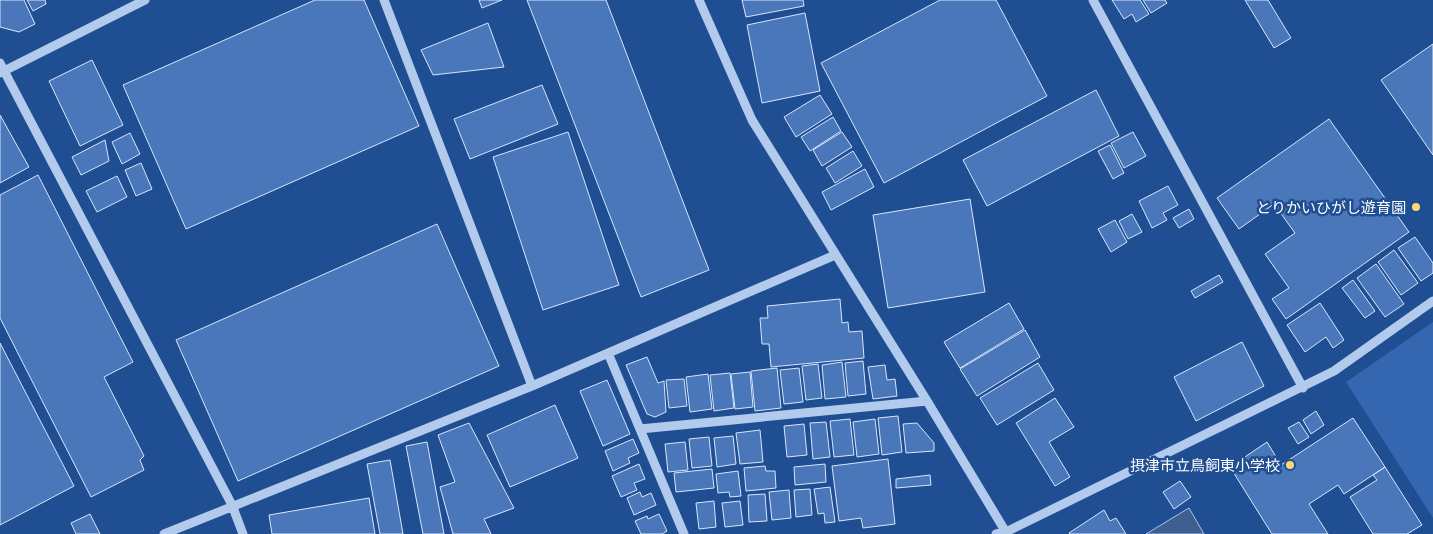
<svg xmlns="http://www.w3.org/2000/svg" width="1433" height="534" font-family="'Open Sans','Noto Sans JP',sans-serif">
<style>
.green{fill:#3467b0}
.water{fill:#3e5f90;stroke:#a6c5ef}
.building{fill:#4977b9;stroke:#d8e6fa}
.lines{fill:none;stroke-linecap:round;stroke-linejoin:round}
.minor{stroke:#b2cbed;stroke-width:9}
.poi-dot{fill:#fad873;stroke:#204e92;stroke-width:2}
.labels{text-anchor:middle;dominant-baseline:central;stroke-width:5;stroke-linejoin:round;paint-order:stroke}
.poi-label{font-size:15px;fill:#fff;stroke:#204e92;text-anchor:end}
</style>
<rect width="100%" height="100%" fill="#204e92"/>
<path class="green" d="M1433,322V518L1346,382Z"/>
<path class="water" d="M1189,508L1204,534H1146Z"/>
<path class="building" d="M0,0H24L35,24L19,32L0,27Z
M27,0H45L46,4L33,11Z
M315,0H364L419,126L186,229L123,85Z
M479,0H502L482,8Z
M527,0H606L709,270L641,297Z
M742,0H803L804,6L746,17Z
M940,0H996L1047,96L884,183L821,63Z
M1112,0H1140L1149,14L1136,22L1132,14L1124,19Z
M1143,0H1165L1167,3L1151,13Z
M1245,0H1268L1291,38L1274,48Z
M805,13L820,91L762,103L747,25Z
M488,23L504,67L433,75L421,50Z
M1433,44V155L1381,80Z
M92,60L123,125L80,146L49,81Z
M542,85L558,124L470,159L454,119Z
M1096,90L1119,136L987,206L963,160Z
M820,95L832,114L796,137L784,117Z
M0,115L29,167L0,183Z
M833,117L841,131L810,151L801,137Z
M1329,119L1409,232L1286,319L1272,299L1289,288L1265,254L1295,233L1274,204L1239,229L1217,198Z
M568,132L619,285L543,310L493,157Z
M842,132L852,147L822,166L813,150Z
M1133,132L1146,156L1124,168L1111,143Z
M130,133L140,154L122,164L112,142Z
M105,140L109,161L81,175L72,157Z
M1110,145L1124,173L1113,179L1098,151Z
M853,151L862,166L835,183L826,168Z
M141,163L152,189L136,196L125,170Z
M865,169L874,187L831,210L822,192Z
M38,175L133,362L104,377L144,456L140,460L144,470L91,497L0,318V195Z
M117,176L127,197L97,212L86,191Z
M1168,186L1178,205L1163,213L1167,220L1152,228L1139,201Z
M970,199L985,292L888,308L873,215Z
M1189,209L1194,219L1179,228L1173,218Z
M1132,214L1142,232L1128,239L1119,221Z
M1115,220L1127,242L1111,252L1098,229Z
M437,224L499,366L238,481L176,340Z
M1415,237L1433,263V273L1421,281L1398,248Z
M1394,250L1418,283L1401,295L1378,262Z
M1376,264L1404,304L1385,317L1357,278Z
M1219,275L1223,282L1195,298L1191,291Z
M1353,280L1375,311L1365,318L1342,288Z
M840,299L842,323L848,322L849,332L862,331L864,358L771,367L769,344H762L760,318H768L767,306Z
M1009,303L1024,329L960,368L944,342Z
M1320,303L1344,340L1333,348L1326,337L1305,352L1287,325Z
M1025,330L1040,357L977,396L960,369Z
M1242,342L1264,386L1196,421L1174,377Z
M0,343L74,486L0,525Z
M647,357L658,383L664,381L666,412L655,417L647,414L626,365Z
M863,361L866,394L848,396L845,363Z
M842,362L846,397L825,399L822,365Z
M1038,363L1054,390L997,425L980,398Z
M818,364L822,398L806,400L802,366Z
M885,365L887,380L895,379L897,396L873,399L868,367Z
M777,368L781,408L755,411L751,371Z
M799,368L803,402L784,404L780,370Z
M750,372L753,407L735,409L731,374Z
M730,373L734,408L714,411L710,375Z
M708,374L712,409L690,412L686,377Z
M684,379L687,406L669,408L666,380Z
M607,380L630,434L603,446L580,391Z
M1055,398L1074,427L1049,442L1070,477L1055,486L1016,423Z
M555,405L578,458L510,487L487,435Z
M1316,411L1324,425L1311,434L1303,420Z
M898,416L902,452L882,455L878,418Z
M1353,418L1385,467L1344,494L1338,485L1309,504L1328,534H1272L1230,467L1267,442L1281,465Z
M850,419L854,455L834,457L830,421Z
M875,419L879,454L857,457L853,422Z
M826,422L830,457L813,459L810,423Z
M1299,422L1309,437L1298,444L1288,428Z
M469,423L514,508L484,519L491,534H453L440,487L455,482L438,435Z
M917,423L934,443V451L906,453L903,424Z
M804,424L807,455L787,457L784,426Z
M760,430L763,462L740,464L736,433Z
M733,436L736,464L717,467L714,438Z
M709,437L712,466L692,468L689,439Z
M633,439L639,453L628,458L630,463L613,471L605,451Z
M427,442L444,534H423L406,446Z
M685,442L688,470L668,472L665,444Z
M888,459L895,524L863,528L861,518L839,521L832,466Z
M390,460L403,534H380L367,464Z
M639,464L645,479L634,483L637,490L621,497L612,476Z
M825,464L826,482L795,485L794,467Z
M765,466L766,471H775L776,488L746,491L744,468Z
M1385,467L1422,525L1407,534H1373L1350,497L1377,480L1373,475Z
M712,469L714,488L676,492L674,473Z
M738,471L741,496L730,497L729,492L718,493L716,474Z
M930,475L931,485L896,488V479Z
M1180,481L1191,497L1174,509L1163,492Z
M830,487L835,522L825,523L824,513L818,514L814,489Z
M810,489L812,515L796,517L794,490Z
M789,490L791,518L772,520L769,492Z
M640,492L642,497L651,493L656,505L634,515L627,498Z
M765,494L767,521L749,522L748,495Z
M369,498L375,534H272L269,515Z
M714,501L716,527L699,529L696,503Z
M740,501L743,525L725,527L722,503Z
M1104,510L1110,521L1116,518L1126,534H1070L1069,533Z
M90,514L100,534H76L71,523Z
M659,514L667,531L662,534H641L635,521L647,516L648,519Z"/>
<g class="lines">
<path class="minor" d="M384,0L532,386
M699,0L752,120L927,401L1007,534
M1093,0L1303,388
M0,63L232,505L243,534
M0,73L145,0
M608,353L684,534
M640,429L927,401
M164,534L532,386L835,255
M996,534L1006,532L1334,371L1433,301"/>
</g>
<g class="poi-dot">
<circle cx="1416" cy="207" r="5"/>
<circle cx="1290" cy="465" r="5"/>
</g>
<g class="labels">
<g class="poi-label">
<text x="1406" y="207">とりかいひがし遊育園</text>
<text x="1280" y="465">摂津市立鳥飼東小学校</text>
</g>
</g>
</svg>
